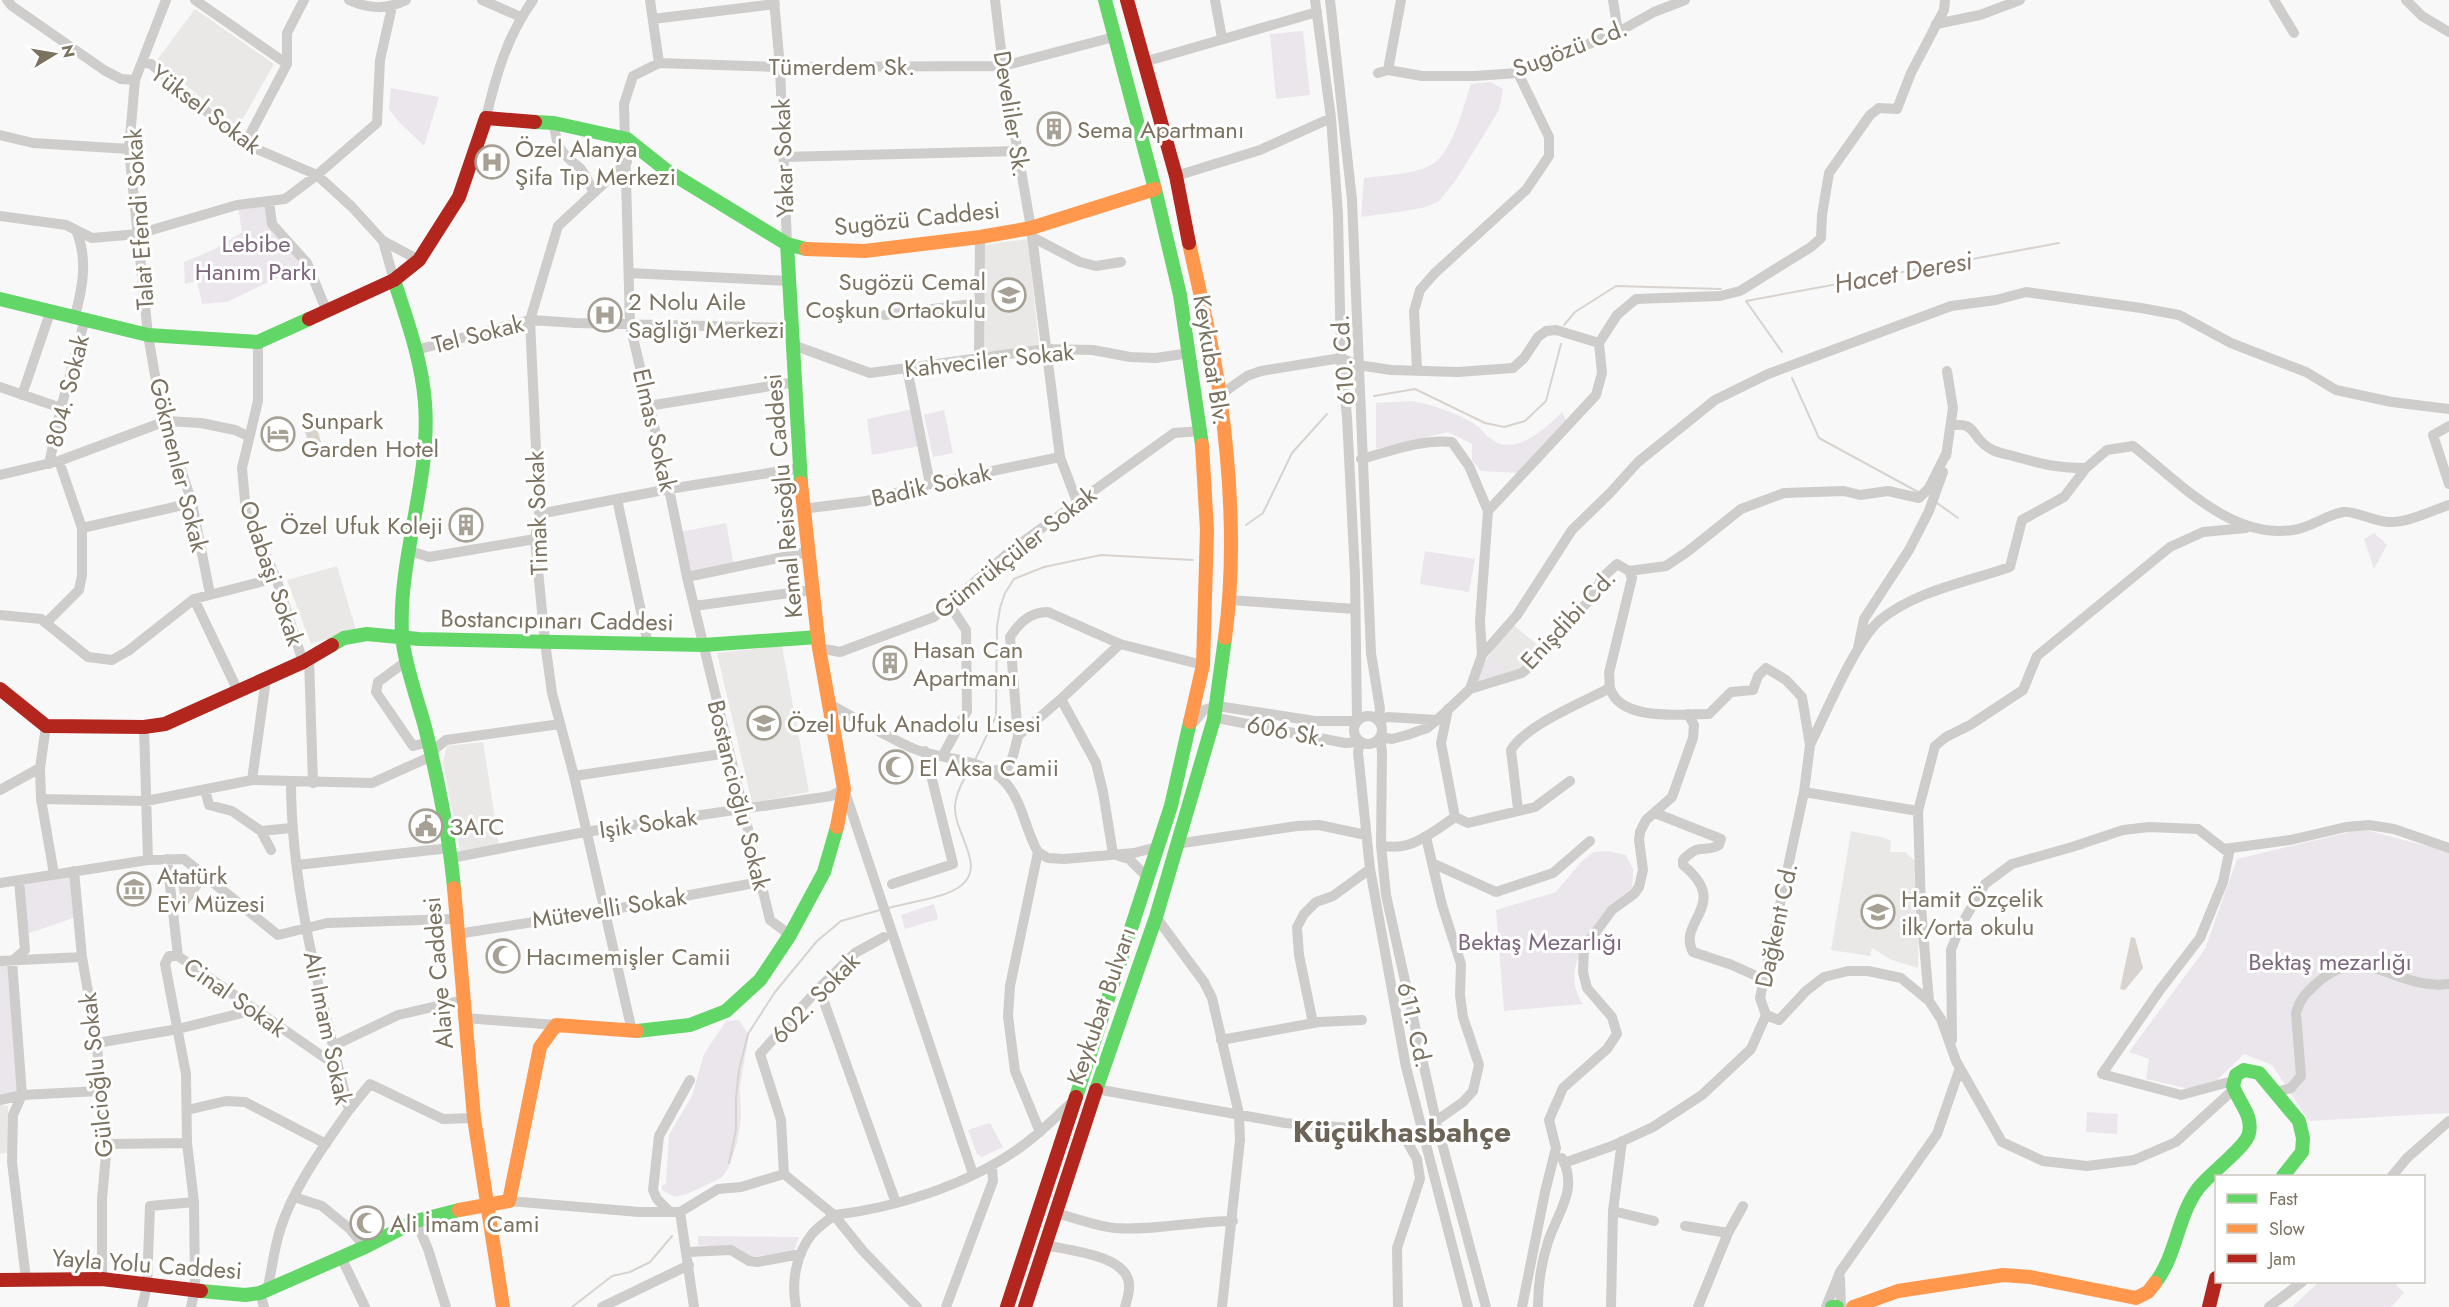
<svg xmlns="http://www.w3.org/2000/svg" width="2449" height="1307" font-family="Jost,sans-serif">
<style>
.built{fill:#e9e8e6}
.green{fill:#ebe6eb}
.water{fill:#d8d3ce}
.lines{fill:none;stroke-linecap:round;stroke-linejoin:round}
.stream{stroke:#d8d3ce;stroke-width:2}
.street{stroke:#cecdcb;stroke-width:10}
.fast{stroke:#63d668;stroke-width:14}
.slow{stroke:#ff974d;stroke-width:14}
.jam{stroke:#b3261e;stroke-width:14}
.labels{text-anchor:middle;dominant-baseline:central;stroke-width:6;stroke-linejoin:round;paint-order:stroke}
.street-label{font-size:24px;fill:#7b7260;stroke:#fff}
.poi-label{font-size:24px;fill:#7b7260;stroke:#fff;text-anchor:start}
.park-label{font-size:24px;fill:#7e687e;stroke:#fff}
.water-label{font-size:26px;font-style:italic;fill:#827365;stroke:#fff}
.district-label{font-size:30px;font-weight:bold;fill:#6c6557;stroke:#fff}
</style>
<rect width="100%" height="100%" fill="#f8f8f8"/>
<path class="built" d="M195,9L274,64L237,129L157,60Z
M1028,239L1039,345L1001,352L984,351V245Z
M337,566L356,630L311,644L287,580Z
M1511,623L1539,646L1520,670L1478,681L1477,674Z
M782,646L809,792L752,803L717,653Z
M483,742L499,844L460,851L443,762L447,746Z
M1851,831L1885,838L1891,841L1890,852H1905L1915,861L1920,876L1918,968L1892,960L1872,948L1870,956L1831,950Z
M0,1105L8,1106L9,1152L0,1154Z"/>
<path class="green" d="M1303,31L1310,95L1276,99L1270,34Z
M1490,82L1503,89L1499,110L1456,180L1438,202L1426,207L1405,211L1361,217L1364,178C1385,175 1410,175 1429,166C1452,156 1463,107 1471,84Z
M391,88L439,97L424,146L398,121L389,109Z
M266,204L269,226L304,265L227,302L202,304L197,281L185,284L184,262L215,249L242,232L238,207Z
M1412,401C1433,405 1455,412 1473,423C1481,428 1487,437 1494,441C1518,455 1547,427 1562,412L1567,422L1519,473L1481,471L1472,460V444L1448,432L1376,449V403Z
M913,409L920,446L872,455L867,419Z
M944,410L953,453L933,457L924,415Z
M726,523L734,565L689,575L680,532Z
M2374,533L2387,545L2374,569L2364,539Z
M1425,551L1475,559L1469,592L1420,584Z
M1489,656L1507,671L1478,681L1477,674Z
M2362,829L2449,852V1113L2309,1121L2272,1065L2244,1054L2217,1080L2189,1089L2146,1079L2149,1059L2129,1052L2205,949L2237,859Z
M1608,851L1626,855L1633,869L1632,893C1604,921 1554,962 1583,1004L1504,1011L1496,910L1556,892L1582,861L1594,852Z
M71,874L76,917L27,934L21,882Z
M934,904L938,919L905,929L901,915Z
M0,963H9L18,1093L0,1097Z
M739,1020L749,1035L740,1086L741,1118L737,1143L729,1167L721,1178L687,1194L675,1197L662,1190V1185L666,1184L669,1135L692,1096L704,1054L726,1021Z
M2087,1112L2118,1114L2117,1134L2086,1132Z
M990,1123L1003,1147L982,1157L977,1154L968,1130Z
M698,1236L799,1237L794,1251L789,1253L749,1257L739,1249L698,1245Z
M2319,1282H2394L2404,1293L2391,1307H2292Z"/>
<path class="water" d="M314,418L321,442L311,446L308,443L303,423Z
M189,871L204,884L183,911L176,873Z
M2131,937L2135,938L2143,968L2125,990L2120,989Z"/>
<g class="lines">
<path class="stream" d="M1564,325L1575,312L1616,286L1721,289
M1782,352L1746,301L2059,243
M1792,378L1819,438L1920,493
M1374,396L1415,389L1485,423L1504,427L1525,421L1546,401L1561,344
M1937,503L1958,518
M1246,525L1263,513L1292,453L1327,414
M975,760L996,716L997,627L1000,608L1005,593L1014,579L1044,567L1101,555L1193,560
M888,908C908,902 939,899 956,889C991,869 953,834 955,806C956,792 964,779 971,767
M729,1163L736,1130V1097L739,1070L748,1034L775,992L817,941L841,921L880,910
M572,1307L612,1276L630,1272L650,1262L672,1236"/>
<path class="street" d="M7,0L12,6L104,70L121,79L135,80
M166,0L135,80L129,149L148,335L160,404L192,503L210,594
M195,0L287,64
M349,0C369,9 386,10 406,0
M482,0L521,17
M650,0L659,63
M774,0L780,67L787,244
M995,0L1003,66L1031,228L1060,457L1077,502
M1215,0L1222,38
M1330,0L1352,200L1371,653L1380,709L1378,720L1388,717L1437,720
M1613,0L1618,32
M2274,0L2294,33
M2406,0L2422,16L2449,32
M653,19L775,4
M1936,24L1980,15L2020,0
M142,62L151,64L245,144L317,175L352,207L383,241L419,260
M1144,62L1317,12
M1388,70L1401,0
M1378,73L1388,70L1422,76H1474L1518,73L1618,32L1654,12L1685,0
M486,118C496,75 507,36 533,0
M554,123C556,146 561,154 579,167C585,172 590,186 594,193
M0,135L33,143L129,149
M245,144L287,64V33L304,0
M783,157L1017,151
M627,162L558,226L530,320L539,514L535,539L545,642L552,693L574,776L632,1031
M1176,176L1260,150L1331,118
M269,201L272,224L307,263L327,312
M0,216L66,225L92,238L138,234L237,205L285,199L317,175L377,123L380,60L392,7
M1032,237L1080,262L1096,266L1121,262
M383,241L394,280
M629,273L789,281
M885,315L980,303
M75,316C83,286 88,259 76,230
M258,342V401L242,468L246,512L276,578L303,662
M1599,343L1617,315L1636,299L1720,296L1740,291L1811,247L1821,238L1822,215L1829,173L1870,115L1879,108L1897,109L1911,73L1944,10L1945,0
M793,345L870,373L1046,349L1093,350L1130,357L1156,358L1190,353
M416,350L530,320L576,323L792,328
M979,358L980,237
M1341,358L1358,365L1391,370L1458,372L1513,368L1524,358L1538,337L1546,331L1556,330L1599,343L1602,373L1596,395L1488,511
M907,368L930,484
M1417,369L1414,311L1420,290L1435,273L1526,190L1549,156V137L1518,73
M0,387L61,408
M22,395L51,310
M1220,395L1247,376L1261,371L1341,358
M648,406L795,382
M1951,426C1977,420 1971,439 1991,449C1997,453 2006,454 2013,456C2041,464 2056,468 2086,468
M2449,426L2433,435L2449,484
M1946,456L1953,408L1947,371
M1361,459C1391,451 1421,439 1452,442L1469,466L1488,511L1480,621L1482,655L1470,689L1437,720L1427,728L1407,735L1392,739L1380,737L1382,752L1381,845L1386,895L1436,1121L1486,1307
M49,464L61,408L85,319
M0,475L59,461L166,421L201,423L235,430L248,436
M617,499L648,644
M802,509L866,501L930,484L1060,457
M539,514L669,489L800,468
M82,528L192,503
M410,551L429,557L535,539
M1629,571L1666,566L1687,552L1741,509L1784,493L1844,491L1860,495L1888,491L1919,498L1929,488L1947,452
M687,577L807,552
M194,599L238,691
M1230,600L1355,609
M694,606L812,590
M0,615L41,619L88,657L112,660L128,651L194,599L276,578
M46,623L79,590L82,575V528L59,461
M819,648L840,652L934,617L1014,548L1174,433L1201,431
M1858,648L1864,619L1909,550L1929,511L1943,472
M1482,655L1517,615L1572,530L1610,493L1638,462L1715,400L1768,374L1951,306L1996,300L2026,292L2141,308L2179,315L2231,343L2306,372L2336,390L2392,402L2449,409
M309,658L313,783
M408,660L378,682L376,692L413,746L429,742
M1470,689L1522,673L1529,667L1559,630L1589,601L1603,577L1617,564L1629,571L1632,578L1609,673C1610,677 1609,684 1610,688C1620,722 1682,714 1709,714L1731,692L1753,690L1758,676L1766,668L1786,680L1802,697L1810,745L1804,792L1760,998L1766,1015L1779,1020L1806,991L1824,977L1848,971H1868L1901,978L1929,1001L1941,1019L1956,1061L2002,1142L2043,1161L2087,1166L2134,1160L2176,1142L2233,1090
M1061,699L1096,763L1103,792L1113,854
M831,705C857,719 884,735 912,748C942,761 981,756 1005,782C1023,802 1025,830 1038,852L1010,986L1008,1016L1015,1071L1040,1132
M1354 730a14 14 0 1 1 28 0a14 14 0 1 1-28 0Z
M1212,717L1345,743L1360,742L1358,752L1370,869L1406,1067L1468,1307
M1194,722L1204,710L1217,706L1315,721H1357L1355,575L1347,417L1341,358L1338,214L1331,118L1315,0
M144,727L148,860
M1018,736L1010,637C1019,623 1030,612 1048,612L1120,644L1203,665
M1810,745C1825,715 1856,641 1879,621C1915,591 1967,582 2010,567L2022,520L2064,497L2086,468L2107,450L2133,446C2179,482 2230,539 2293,530C2310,528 2330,513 2344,512C2352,510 2376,522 2388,522C2408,523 2430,511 2449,505
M431,752L446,740L560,724
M943,755L967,711L966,630L949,604
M40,768L41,799L54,874
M988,771L1007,769L1013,756L1018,736L1061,699L1120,644
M574,776L728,753
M252,780L266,679
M205,789L209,805L232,811L261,831L271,850
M0,790L40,768L46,726
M1804,792L1918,811L1935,746L1946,737L1970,725L2023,690L2037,656L2170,547L2203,532L2246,528
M41,799L146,801L252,780L372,783L432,756
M1518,809L1511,750C1526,725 1583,702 1610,688
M1918,811L1921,908L1929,1001
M1655,813L1721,839L1719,845C1704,854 1701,841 1683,860V865C1732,905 1676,921 1693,952L1732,965L1763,979
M1455,817L1468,823L1535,807L1570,781
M261,831L291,828
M1426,837L1442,905L1461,964L1460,995L1463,1017L1479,1065L1473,1091L1463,1102L1436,1121
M1176,844L1297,826L1319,825L1366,835
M1381,845C1409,853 1433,832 1455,817L1441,743L1448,709
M2224,849L2290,840L2346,827L2369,825L2394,829L2449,848
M1038,852L1048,858L1064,859L1134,853L1157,847
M1119,856L1129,859L1147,877
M451,858L585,832L831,796L844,789L973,1174
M167,859L178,956
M1432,863L1496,892L1553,873L1590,841
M297,865L450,848
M74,871L82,957L97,1043L100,1091L107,1144L102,1199V1279
M19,880L25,950L12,961L22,1095L13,1115L12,1162L26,1279
M0,883L148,860L184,859L278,935L327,923L455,919
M892,884L953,864L925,751
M1156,917L1204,982L1212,998L1239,1114L1240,1140L1222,1307
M457,934L604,911L760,882
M790,935L770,920L687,577L669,489L630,325L624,104L633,76L659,63L780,67L1003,66L1114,37
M0,961L82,957
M819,988L896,1203
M465,1018L556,1025
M1313,1023L1299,955L1297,927L1304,914L1316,902L1333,896L1370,869
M1221,1040L1319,1022L1362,1020
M1952,1040L1951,950L1960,927L1985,884L2012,864L2072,847L2123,830L2149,827L2198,829L2229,853L2223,882L2200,938L2160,990L2102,1074L2181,1095L2233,1081
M97,1043L178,1029L254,1010
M333,1046L398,1015L463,1000
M1096,1089L1285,1123L1391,1131L1405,1138L1417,1159L1420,1179L1397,1248L1398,1307
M2277,1092L2291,1088L2301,1076L2296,1013C2300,999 2306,993 2317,983C2366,940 2394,991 2449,984
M0,1100L22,1095L100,1091
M187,1110L226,1101L245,1102L326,1144
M349,1110L370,1084L443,1119L474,1118
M107,1144L187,1143
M1564,1163L1612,1146L1653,1127L1702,1095L1751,1049L1766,1015
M784,1174L781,1120L760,1054L819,988L855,953L884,937
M2392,1176L2407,1158L2449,1121
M294,1197L322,1206L350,1229L365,1247
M509,1201L639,1212H680L718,1189L741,1187L784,1174L834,1215C895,1208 967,1185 1018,1149C1037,1136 1053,1120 1070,1104
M1613,1211L1654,1221
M670,1212L657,1199L653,1190L659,1136L690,1080
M680,1212L694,1307
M1056,1213C1075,1218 1096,1226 1115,1228C1154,1231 1193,1221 1233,1221
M416,1221L428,1249L446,1307
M1685,1226L1728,1233
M1045,1245C1067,1250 1127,1255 1129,1284C1130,1291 1127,1300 1125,1307
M687,1252L731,1250L749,1261L757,1262L801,1254
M341,1257L365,1307
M1840,1278L1841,1307
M267,1291C272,1270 274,1247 281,1227C295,1185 324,1146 349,1110C323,1004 291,893 291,782
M260,1293L264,1307
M142,1307L147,1286L150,1206L194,1202
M191,1307L195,1289L194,1202L187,1143L186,1074L165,964L169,956H178L338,1067
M602,1307L689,1265
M796,1307C791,1282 796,1254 812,1234C818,1227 827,1221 834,1215L863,1251L917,1307
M946,1307L993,1181L992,1166
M1522,1307L1545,1192L1556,1148L1549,1120L1563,1088L1607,1049L1617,1034L1612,1017L1587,988L1583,972L1584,948L1612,910L1634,894L1639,887L1643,870L1639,840L1640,832L1646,820L1672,797L1693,738L1694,725L1688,714
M1538,1307C1538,1285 1541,1263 1548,1242C1557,1213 1579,1190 1562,1158
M1611,1307L1613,1211L1622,1141
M1698,1307L1728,1233L1743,1206
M1826,1307L1840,1272L1937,1134L1960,1068
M2269,1307L2302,1282"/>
<path class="fast" d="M1105,0L1155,189L1180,295L1202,445
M535,122L554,123L627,139L666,170L787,244L806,249
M787,244L801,483
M394,280C407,320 422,361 425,403C431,481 398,557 402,634C403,659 418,701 425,727C438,780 449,833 454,888
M0,299L148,335L258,342L309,319
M332,645L344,638L367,634L419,639L703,645L818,637
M637,1031L690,1025L726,1011L760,980L790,935L824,872L837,827
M1096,1090L1156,917L1214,719L1225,638
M1076,1097L1171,806L1190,722
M2155,1283C2176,1257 2177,1218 2197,1190C2207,1175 2247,1147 2249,1133C2253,1115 2239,1103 2233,1086L2236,1075L2244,1070L2259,1073L2299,1121L2303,1138L2302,1152L2283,1176
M201,1291L245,1295L260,1293L365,1247L416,1221L459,1210
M1832,1307H1837"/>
<path class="slow" d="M1189,243C1200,294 1213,345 1220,396C1231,476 1236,558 1225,638
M806,249L865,251L980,237L1031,228L1155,189
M801,483L819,648L844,789L837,827
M1190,722L1203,665L1207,530L1202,445
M454,888L474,1118L503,1307
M459,1210L509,1201L540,1047L556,1025L637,1031
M1853,1307L1898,1291L2003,1275L2030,1277L2136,1298L2148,1292L2155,1283"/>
<path class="jam" d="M1127,0L1176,176L1189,243
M309,319L394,280L419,260L459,197L486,118L535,122
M0,689L46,726L144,727L165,724L303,662L332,645
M0,1280L102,1279L201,1291
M1007,1307L1076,1097
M1025,1307L1096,1090
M2209,1307L2216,1278"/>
</g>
<defs>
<g id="building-ring" transform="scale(1.725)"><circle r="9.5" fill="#fff" stroke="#a7a195" stroke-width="1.5"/><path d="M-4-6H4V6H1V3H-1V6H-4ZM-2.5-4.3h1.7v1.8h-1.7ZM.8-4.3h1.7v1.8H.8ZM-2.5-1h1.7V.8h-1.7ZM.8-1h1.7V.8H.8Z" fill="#a7a195"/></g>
<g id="hospital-ring" transform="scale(1.725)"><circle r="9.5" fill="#fff" stroke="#a7a195" stroke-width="1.5"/><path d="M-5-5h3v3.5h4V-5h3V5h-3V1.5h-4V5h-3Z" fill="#a7a195"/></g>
<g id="school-ring" transform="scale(1.725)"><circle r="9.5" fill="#fff" stroke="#a7a195" stroke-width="1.5"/><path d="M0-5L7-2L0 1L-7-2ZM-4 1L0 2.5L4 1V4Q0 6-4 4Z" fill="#a7a195"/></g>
<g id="hotel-ring" transform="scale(1.725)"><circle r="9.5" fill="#fff" stroke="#a7a195" stroke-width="1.5"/><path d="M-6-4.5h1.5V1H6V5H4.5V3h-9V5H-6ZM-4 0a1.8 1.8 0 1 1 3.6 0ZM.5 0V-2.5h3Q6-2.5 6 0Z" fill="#a7a195"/></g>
<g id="mosque-ring" transform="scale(1.725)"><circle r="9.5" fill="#fff" stroke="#a7a195" stroke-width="1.5"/><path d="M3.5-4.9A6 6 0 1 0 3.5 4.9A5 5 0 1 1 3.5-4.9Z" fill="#a7a195"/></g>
<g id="civic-ring" transform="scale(1.725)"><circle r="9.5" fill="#fff" stroke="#a7a195" stroke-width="1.5"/><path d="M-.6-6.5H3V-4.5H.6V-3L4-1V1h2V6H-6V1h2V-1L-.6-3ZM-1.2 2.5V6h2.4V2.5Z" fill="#a7a195"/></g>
<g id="museum-ring" transform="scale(1.725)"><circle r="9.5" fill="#fff" stroke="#a7a195" stroke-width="1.5"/><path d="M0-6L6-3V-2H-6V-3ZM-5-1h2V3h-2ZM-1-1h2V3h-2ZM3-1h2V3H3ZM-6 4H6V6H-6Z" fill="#a7a195"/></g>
</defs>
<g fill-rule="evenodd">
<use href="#building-ring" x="1054" y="129"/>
<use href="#hospital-ring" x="492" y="162"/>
<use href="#school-ring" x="1009" y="295"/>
<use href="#hospital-ring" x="605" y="315"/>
<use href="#hotel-ring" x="278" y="434"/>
<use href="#building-ring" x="466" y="525"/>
<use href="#building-ring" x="890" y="663"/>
<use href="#school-ring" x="764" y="723"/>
<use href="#mosque-ring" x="896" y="767"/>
<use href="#civic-ring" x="426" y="826"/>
<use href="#museum-ring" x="134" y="889"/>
<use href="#school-ring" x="1878" y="912"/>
<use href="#mosque-ring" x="503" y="956"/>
<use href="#mosque-ring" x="367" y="1223"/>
</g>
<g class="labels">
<g class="street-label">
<text transform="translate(1570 48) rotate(-21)">Sugözü Cd.</text>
<text x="842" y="66">Tümerdem Sk.</text>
<text transform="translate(206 109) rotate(37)">Yüksel Sokak</text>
<text transform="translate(1012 114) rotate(81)">Develiler Sk.</text>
<text transform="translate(783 158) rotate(-92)">Yakar Sokak</text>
<text transform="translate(917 218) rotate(-6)">Sugözü Caddesi</text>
<text transform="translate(139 219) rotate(-94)">Talat Efendi Sokak</text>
<text transform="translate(478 334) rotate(-14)">Tel Sokak</text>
<text transform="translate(989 360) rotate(-6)">Kahveciler Sokak</text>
<text transform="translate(1212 360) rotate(81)">Keykubat Blv.</text>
<text transform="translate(1343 360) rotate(-94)">610. Cd.</text>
<text transform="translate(67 391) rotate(-76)">804. Sokak</text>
<text transform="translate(655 430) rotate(77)">Elmas Sokak</text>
<text transform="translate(179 465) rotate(76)">Gökmenler Sokak</text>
<text transform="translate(931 485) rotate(-13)">Badik Sokak</text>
<text transform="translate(783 496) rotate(-95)">Kemal Reisoğlu Caddesi</text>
<text transform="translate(537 513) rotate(-92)">Timak Sokak</text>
<text transform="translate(1015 552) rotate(-38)">Gümrükçüler Sokak</text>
<text transform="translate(272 573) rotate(71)">Odabaşi Sokak</text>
<text transform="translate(1568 619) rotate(-47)">Enişdibi Cd.</text>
<text transform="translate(557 620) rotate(1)">Bostancıpınarı Caddesi</text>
<text transform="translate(1287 731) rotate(11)">606 Sk.</text>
<text transform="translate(739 795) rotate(76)">Bostancioğlu Sokak</text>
<text transform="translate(648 823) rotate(-8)">Işik Sokak</text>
<text transform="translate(609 908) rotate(-9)">Mütevelli Sokak</text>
<text transform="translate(1776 925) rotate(-78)">Dağkent Cd.</text>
<text transform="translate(438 973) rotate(-95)">Alaiye Caddesi</text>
<text transform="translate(235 997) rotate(35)">Cinal Sokak</text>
<text transform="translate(815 998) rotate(-46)">602. Sokak</text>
<text transform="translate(1101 1006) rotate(-71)">Keykubat Bulvarı</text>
<text transform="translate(1415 1025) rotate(77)">611. Cd.</text>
<text transform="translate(328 1028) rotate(78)">Ali Imam Sokak</text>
<text transform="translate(96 1075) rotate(-96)">Gülcioğlu Sokak</text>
<text transform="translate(147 1264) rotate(4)">Yayla Yolu Caddesi</text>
</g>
<g class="poi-label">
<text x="1077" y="129">Sema Apartmanı</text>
<text x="515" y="148">Özel Alanya<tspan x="515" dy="28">Şifa Tıp Merkezi</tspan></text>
<text x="986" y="281" text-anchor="end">Sugözü Cemal<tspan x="986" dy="28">Coşkun Ortaokulu</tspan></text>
<text x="628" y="301">2 Nolu Aile<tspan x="628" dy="28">Sağlığı Merkezi</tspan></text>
<text x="301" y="420">Sunpark<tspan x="301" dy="28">Garden Hotel</tspan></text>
<text x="443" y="525" text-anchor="end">Özel Ufuk Koleji</text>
<text x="913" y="649">Hasan Can<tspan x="913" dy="28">Apartmanı</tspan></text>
<text x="787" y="723">Özel Ufuk Anadolu Lisesi</text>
<text x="919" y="767">El Aksa Camii</text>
<text x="449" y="826">ЗАГС</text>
<text x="157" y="875">Atatürk<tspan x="157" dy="28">Evi Müzesi</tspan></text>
<text x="1901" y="898">Hamit Özçelik<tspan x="1901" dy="28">ilk/orta okulu</tspan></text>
<text x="526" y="956">Hacımemişler Camii</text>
<text x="390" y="1223">Ali İmam Cami</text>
</g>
<g class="park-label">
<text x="256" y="243">Lebibe<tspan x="256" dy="28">Hanım Parkı</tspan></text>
<text x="1540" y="941">Bektaş Mezarlığı</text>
<text x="2330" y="961">Bektaş mezarlığı</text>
</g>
<g class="water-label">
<text transform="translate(1903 272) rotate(-10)">Hacet Deresi</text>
</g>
<g class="district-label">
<text x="1402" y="1131">Küçükhasbahçe</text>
</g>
</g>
<rect x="2215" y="1175" width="210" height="108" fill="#ffffff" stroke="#cac7bf" stroke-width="1.5"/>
<rect x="2227" y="1194" width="30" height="9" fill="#63d668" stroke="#cac7bf" stroke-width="1.5"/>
<text x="2269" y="1205" font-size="18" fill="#7b7260">Fast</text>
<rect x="2227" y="1224" width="30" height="9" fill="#ff974d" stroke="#cac7bf" stroke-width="1.5"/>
<text x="2269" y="1235" font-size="18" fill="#7b7260">Slow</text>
<rect x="2227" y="1254" width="30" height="9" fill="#b3261e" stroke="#cac7bf" stroke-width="1.5"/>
<text x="2269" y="1265" font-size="18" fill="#7b7260">Jam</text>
<g transform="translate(54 54) rotate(79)" stroke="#ffffff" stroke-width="4.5" paint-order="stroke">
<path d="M0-4.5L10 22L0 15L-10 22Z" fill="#7b7260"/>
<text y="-9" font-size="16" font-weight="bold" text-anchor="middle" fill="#7b7260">N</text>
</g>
</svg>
